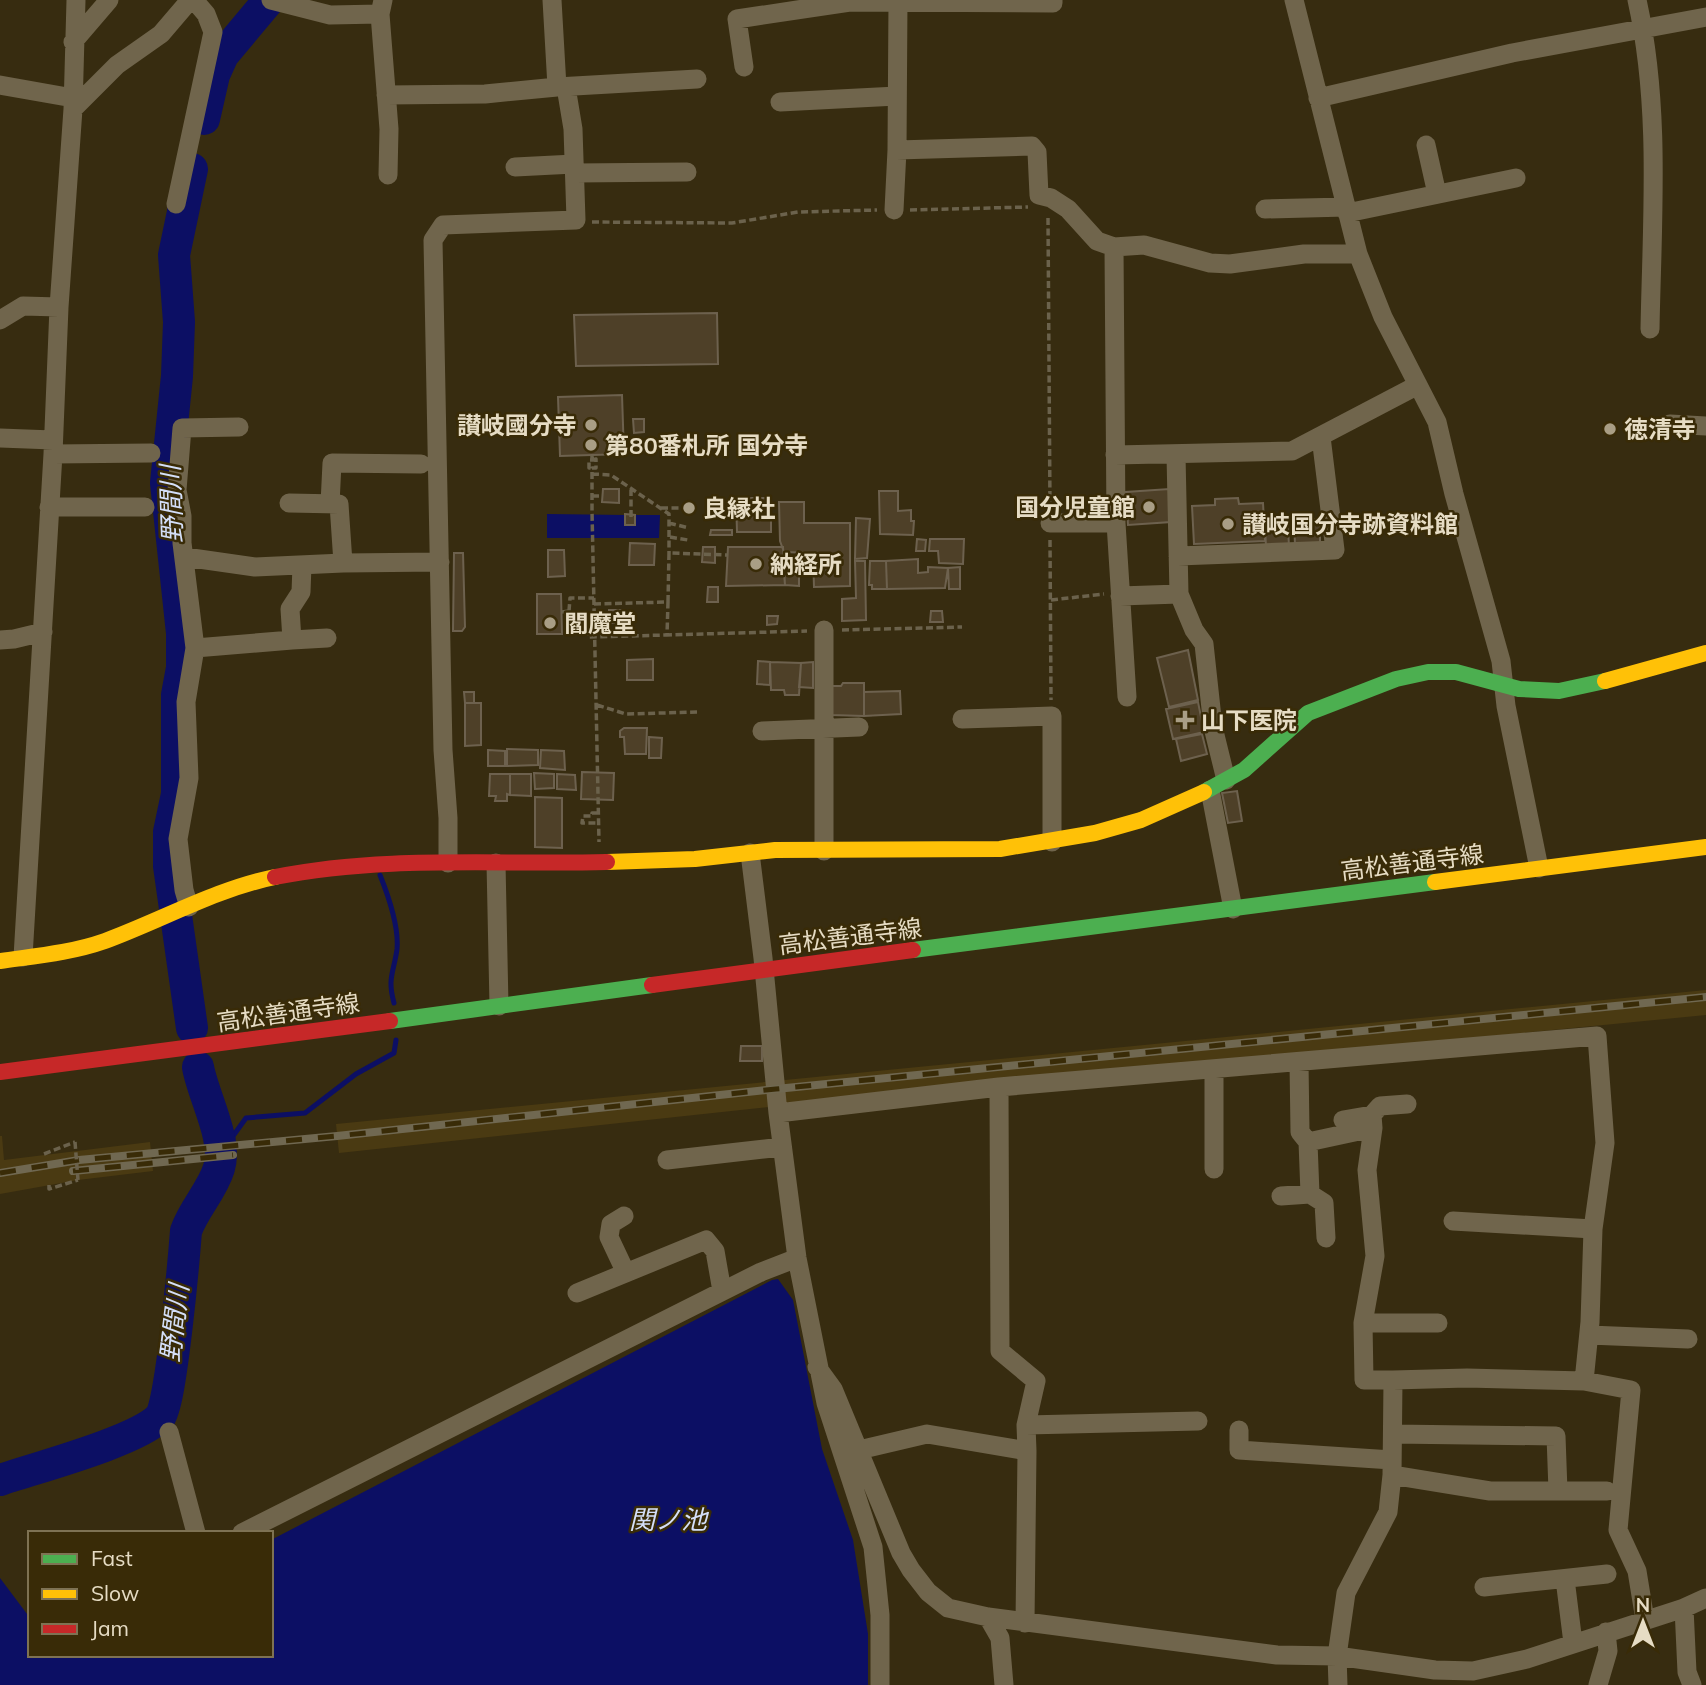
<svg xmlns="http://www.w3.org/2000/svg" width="1706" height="1685" font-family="Mulish,'Noto Sans JP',sans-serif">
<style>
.built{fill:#4a3a12}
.water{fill:#0c0f64}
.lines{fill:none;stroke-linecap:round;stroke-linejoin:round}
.stream{stroke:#0c0f64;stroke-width:5}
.river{stroke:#0c0f64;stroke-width:32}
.building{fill:#4e4028;stroke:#6d614e;stroke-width:2}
.path{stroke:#6b624c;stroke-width:3.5;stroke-dasharray:7 3.5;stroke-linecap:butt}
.street{stroke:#70654c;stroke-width:19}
.fast{stroke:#4caf50;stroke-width:16}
.slow{stroke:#ffc107;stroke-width:16}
.jam{stroke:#c62828;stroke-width:16}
.rail-casing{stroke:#706851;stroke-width:8}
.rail{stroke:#392b07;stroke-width:5;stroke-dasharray:16;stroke-linecap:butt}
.path-bridge{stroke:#6b624c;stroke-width:3.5;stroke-dasharray:7 3.5;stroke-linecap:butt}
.poi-dot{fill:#a99e85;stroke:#392b07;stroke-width:2.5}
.labels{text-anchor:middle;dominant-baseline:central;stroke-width:5;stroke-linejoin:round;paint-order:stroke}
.poi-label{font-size:24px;font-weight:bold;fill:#e6dcc4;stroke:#392b07;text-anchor:start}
.street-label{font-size:24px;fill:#e6dcc4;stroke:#392b07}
.water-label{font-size:26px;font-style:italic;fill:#d4dff9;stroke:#392b07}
</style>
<rect width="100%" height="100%" fill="#372c10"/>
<path class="built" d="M1706,990V1015L778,1106L339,1153L336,1124Z
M0,1136H2L4,1160L150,1142L153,1171L78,1180L0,1194Z"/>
<path class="water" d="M547,514L625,515V526L636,525V515H660L659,538H547Z
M778,1279L793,1300L822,1449L853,1540L868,1634V1685H0V1578L30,1618V1655H271V1540L772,1280Z"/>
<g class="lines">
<path class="stream" d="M380,875C388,895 399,927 397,949C394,972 387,978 394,1003
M184,1247L214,1205L226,1183L232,1163L233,1136L246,1118L305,1113L356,1074L394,1053L396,1040"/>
<path class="river" d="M204,119L214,75L223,55L269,0
M192,1028L169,866V832L177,794V695L182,668V633L166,483L177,376L179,322L174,255L192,169
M0,1480C35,1468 138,1441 160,1417C171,1405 184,1257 186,1231C194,1208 212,1191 219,1168C228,1140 203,1096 198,1067"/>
</g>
<path class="building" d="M717,313L718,364L576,366L574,315Z
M622,395L624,454L560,456L558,397Z
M633,419H644V432L634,433Z
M603,489H619V503L602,502Z
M1169,489L1171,522L1128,525L1126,492Z
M879,491H898V511L911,510V521H914L913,535L880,534Z
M736,498H771V532H737Z
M1238,498L1239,504L1263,503L1265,541L1194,544L1192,506L1215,505V499Z
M779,502H804V523H850V586L814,587L813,553L784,552L780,541Z
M625,514L635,515V525H625Z
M856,518L870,519L867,558L855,559Z
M1294,519H1320V545H1295Z
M1265,526H1288L1289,547H1266Z
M711,530H732V535H710Z
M917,539L926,540L925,551H916Z
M930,539H964L963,564L939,563L938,551H929Z
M630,543L655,544L654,565H629Z
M703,547H715V563L702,562Z
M728,547H783L785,585L726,586Z
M548,550H564L565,576L548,577Z
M454,553H463L465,627L462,631H453Z
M918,559V573L928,572V567L948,568L945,588L887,589L886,561Z
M855,561H865L866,620L842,621V599L856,598Z
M870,561H886L887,589H872V585H869Z
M960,567V589H949L948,568Z
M799,572V586L785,585L784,573Z
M708,587H718V602H707Z
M537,594H561L562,634H537Z
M609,610H622V623H609Z
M931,611H942L943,622H930Z
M767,616H778L777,624L767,625Z
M1188,650L1198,700L1169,707L1157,658Z
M653,659V680H627V660Z
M758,661L770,662V685L757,684Z
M770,662L801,663L799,695H785L784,690H771Z
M813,662V688L799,687L801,663Z
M843,683H864V716L831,715L832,686H841Z
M900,691L901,714L864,716V692Z
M464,692H474V703H465Z
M1198,702L1204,732L1173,739L1166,709Z
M465,703H481V745L465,746Z
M624,728H647L646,754H625L624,737H620V731Z
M1202,734L1207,754L1181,761L1176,739Z
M649,737L662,738L661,758H649Z
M507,749L538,750V765L507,766Z
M488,750L505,751V766H488Z
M541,750L564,751L565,770L540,768Z
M582,772L614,773L613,800L581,799Z
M534,773L554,774V788L535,789Z
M490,774H510V795L507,794V801H495L496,796H489Z
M510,774H531V796L510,795Z
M557,774L575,775L576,790L557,789Z
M1237,791L1242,821L1228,823L1222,793Z
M535,797L562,798V848L535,847Z
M741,1046H762V1061H740Z"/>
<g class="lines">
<path class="path" d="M910,210L1028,207
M1048,218L1050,508
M592,222L732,223L798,212L877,210
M592,455V460H589V468H592
M592,460L596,459V468H592V511L599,842
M592,474L611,475L669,514V553
M592,496H603
M661,508H686
M631,517V490
M669,523L689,528
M670,537L688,540
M1050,540L1051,700
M1051,600L1104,594
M668,602L669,553L728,555
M594,604L668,602L667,635L807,631
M569,611L570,598H594
M562,612L569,611V621H592
M594,621L588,625V637L667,635
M842,630L962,627
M597,705L626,714L697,712
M598,813H592V816H583L582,823H598
M44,1154L75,1142
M49,1185V1189L78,1180"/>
<path class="street" d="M271,0L330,15L380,14
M383,0L380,14L389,129L388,175
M552,0L557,87
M898,0L897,150L1032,146L1037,152L1039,195L1051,198L1068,209L1097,241L1114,247L1144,245L1210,263L1230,264L1304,254H1358
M1294,0L1358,254L1383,317L1437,422L1454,494L1501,661L1506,706L1539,868
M1637,0C1661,108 1652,220 1650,329
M73,42L109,0
M744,67L737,19L850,2L1053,3V0
M0,85L73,98
M386,95L485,94L557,87L697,79
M1318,98L1512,53L1706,17
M780,102L897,96
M73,109L117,65L161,34L190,0
M1426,145L1437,194
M515,167L574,164
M575,173L687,172
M176,204L213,32L206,14L194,0
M1265,209L1346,207
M894,210L897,150
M1347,213L1516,178
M1114,247L1116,523L1127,697
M0,320L23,306L59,307
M1670,424L1706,426
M0,438L53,440
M53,454L151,453
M1115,455L1292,451L1418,385
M1176,455L1179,594L1194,630L1204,644L1213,727L1226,780
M330,504L332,463L421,464
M49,507H145
M1050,523H1116
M1178,556L1335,550L1321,437
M185,557L255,567L343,563L339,504L289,503
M343,563L440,562
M1120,596L1179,594
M824,630V851
M0,640L14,639L43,632
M292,640L327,638
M195,648L292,640L290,609L301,592L302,565
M962,719L1052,716V842
M762,731L859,727
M1210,790L1233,909
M750,853L763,958L778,1113L797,1258L826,1403L873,1547L880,1615V1685
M448,863V818L443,750L433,240L443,225L576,220L573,129L566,87
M496,863L499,1006
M189,907L184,890L178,839L189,778L186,702L195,648L182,543V516L177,490L182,428L239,427
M23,957L53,454L59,307L73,109L76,0
M1299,1062L1300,1132L1308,1142L1373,1128L1367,1170L1375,1256L1363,1323L1364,1380H1393L1392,1475L1388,1512L1346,1593L1337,1656L1338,1685
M1214,1069V1169
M999,1087L1000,1351L1036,1381L1026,1425L1027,1451
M778,1113L999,1087L1597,1036L1605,1143L1593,1229L1590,1322L1584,1381L1631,1390L1618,1530L1637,1571L1645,1620
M1343,1120L1372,1115
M1373,1128L1372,1115L1380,1106L1407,1104
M1308,1142L1310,1194
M667,1160L782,1147
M1281,1196L1310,1194L1324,1203L1326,1238
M624,1216L611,1224L609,1237L626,1273
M1453,1221L1593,1229
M577,1293L706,1240L715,1251L722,1291
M1363,1323H1438
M1589,1335L1688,1339
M817,1367L833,1389L901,1553L911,1570L928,1592L948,1608L988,1617L1277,1655L1337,1656L1435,1670L1473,1671L1527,1659L1684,1608L1706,1598
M1393,1380L1467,1378L1584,1381
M1026,1425L1198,1421
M1239,1430V1450L1392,1460
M169,1432L196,1533
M1393,1434L1556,1436L1558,1491
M859,1450L927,1434L1027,1451L1025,1623
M1392,1475L1490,1491H1607
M242,1533L761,1272L797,1258
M1565,1579L1573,1643
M1484,1587L1607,1574
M1684,1608L1687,1672L1692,1685
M988,1617L1000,1638L1004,1685
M1598,1685L1608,1651L1606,1632"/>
<path class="fast" d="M1204,792L1244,770L1308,713L1396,679L1428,672H1456L1519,689L1559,691L1605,681
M913,950L1435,882
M390,1021L652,985"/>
<path class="slow" d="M1605,681L1706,653
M607,862L695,859L775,850L1000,849L1095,833L1141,820L1204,792
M1435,882L1706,847
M0,961C35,956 71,953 105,941C162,920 216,889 275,877"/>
<path class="jam" d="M275,877C384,855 497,865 607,862
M652,985L913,950
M0,1072L390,1021"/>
<g class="rail-casing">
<path id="rail" d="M73,1171L233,1155
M0,1173L79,1160L337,1136L776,1089L1706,997"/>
</g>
<use href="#rail" class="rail"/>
<path class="path-bridge" d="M75,1142L78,1180"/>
</g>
<g class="poi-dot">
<circle cx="591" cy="425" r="7"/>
<circle cx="1610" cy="429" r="7"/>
<circle cx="591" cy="445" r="7"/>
<circle cx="1149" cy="507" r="7"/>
<circle cx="689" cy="508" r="7"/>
<circle cx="1228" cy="524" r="7"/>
<circle cx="756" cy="564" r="7"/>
<circle cx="550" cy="623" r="7"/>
<path d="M1181.5 709.5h7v7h7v7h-7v7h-7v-7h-7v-7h7z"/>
</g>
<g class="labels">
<g class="poi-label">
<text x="577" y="425" text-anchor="end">讃岐國分寺</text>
<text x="1624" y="429">徳清寺</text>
<text x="605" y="445">第80番札所 国分寺</text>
<text x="1135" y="507" text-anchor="end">国分児童館</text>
<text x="703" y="508">良縁社</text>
<text x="1242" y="524">讃岐国分寺跡資料館</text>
<text x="770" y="564">納経所</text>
<text x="564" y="623">閻魔堂</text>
<text x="1201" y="720">山下医院</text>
</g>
<g class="street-label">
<text transform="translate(1412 862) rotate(-7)">高松善通寺線</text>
<text transform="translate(850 936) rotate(-7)">高松善通寺線</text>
<text transform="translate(288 1012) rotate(-8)">高松善通寺線</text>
</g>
<g class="water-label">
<text transform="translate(171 504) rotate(-92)">野間川</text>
<text transform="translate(174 1323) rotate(-83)">野間川</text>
<text x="668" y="1519">関ノ池</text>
</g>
</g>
<rect x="28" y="1531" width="245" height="126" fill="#392b07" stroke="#7e7253" stroke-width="2"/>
<rect x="42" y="1554" width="35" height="10" fill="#4caf50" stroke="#7e7253" stroke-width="2"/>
<text x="91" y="1566" font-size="21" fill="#e6dcc4">Fast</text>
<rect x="42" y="1589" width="35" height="10" fill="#ffc107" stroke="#7e7253" stroke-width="2"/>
<text x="91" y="1601" font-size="21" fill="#e6dcc4">Slow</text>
<rect x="42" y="1624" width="35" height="10" fill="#c62828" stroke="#7e7253" stroke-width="2"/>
<text x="91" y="1636" font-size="21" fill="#e6dcc4">Jam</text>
<g transform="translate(1643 1622)" stroke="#392b07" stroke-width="5" paint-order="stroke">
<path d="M0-5L12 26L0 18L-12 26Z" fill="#e6dcc4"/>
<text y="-10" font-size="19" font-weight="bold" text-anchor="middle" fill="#e6dcc4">N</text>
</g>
</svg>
